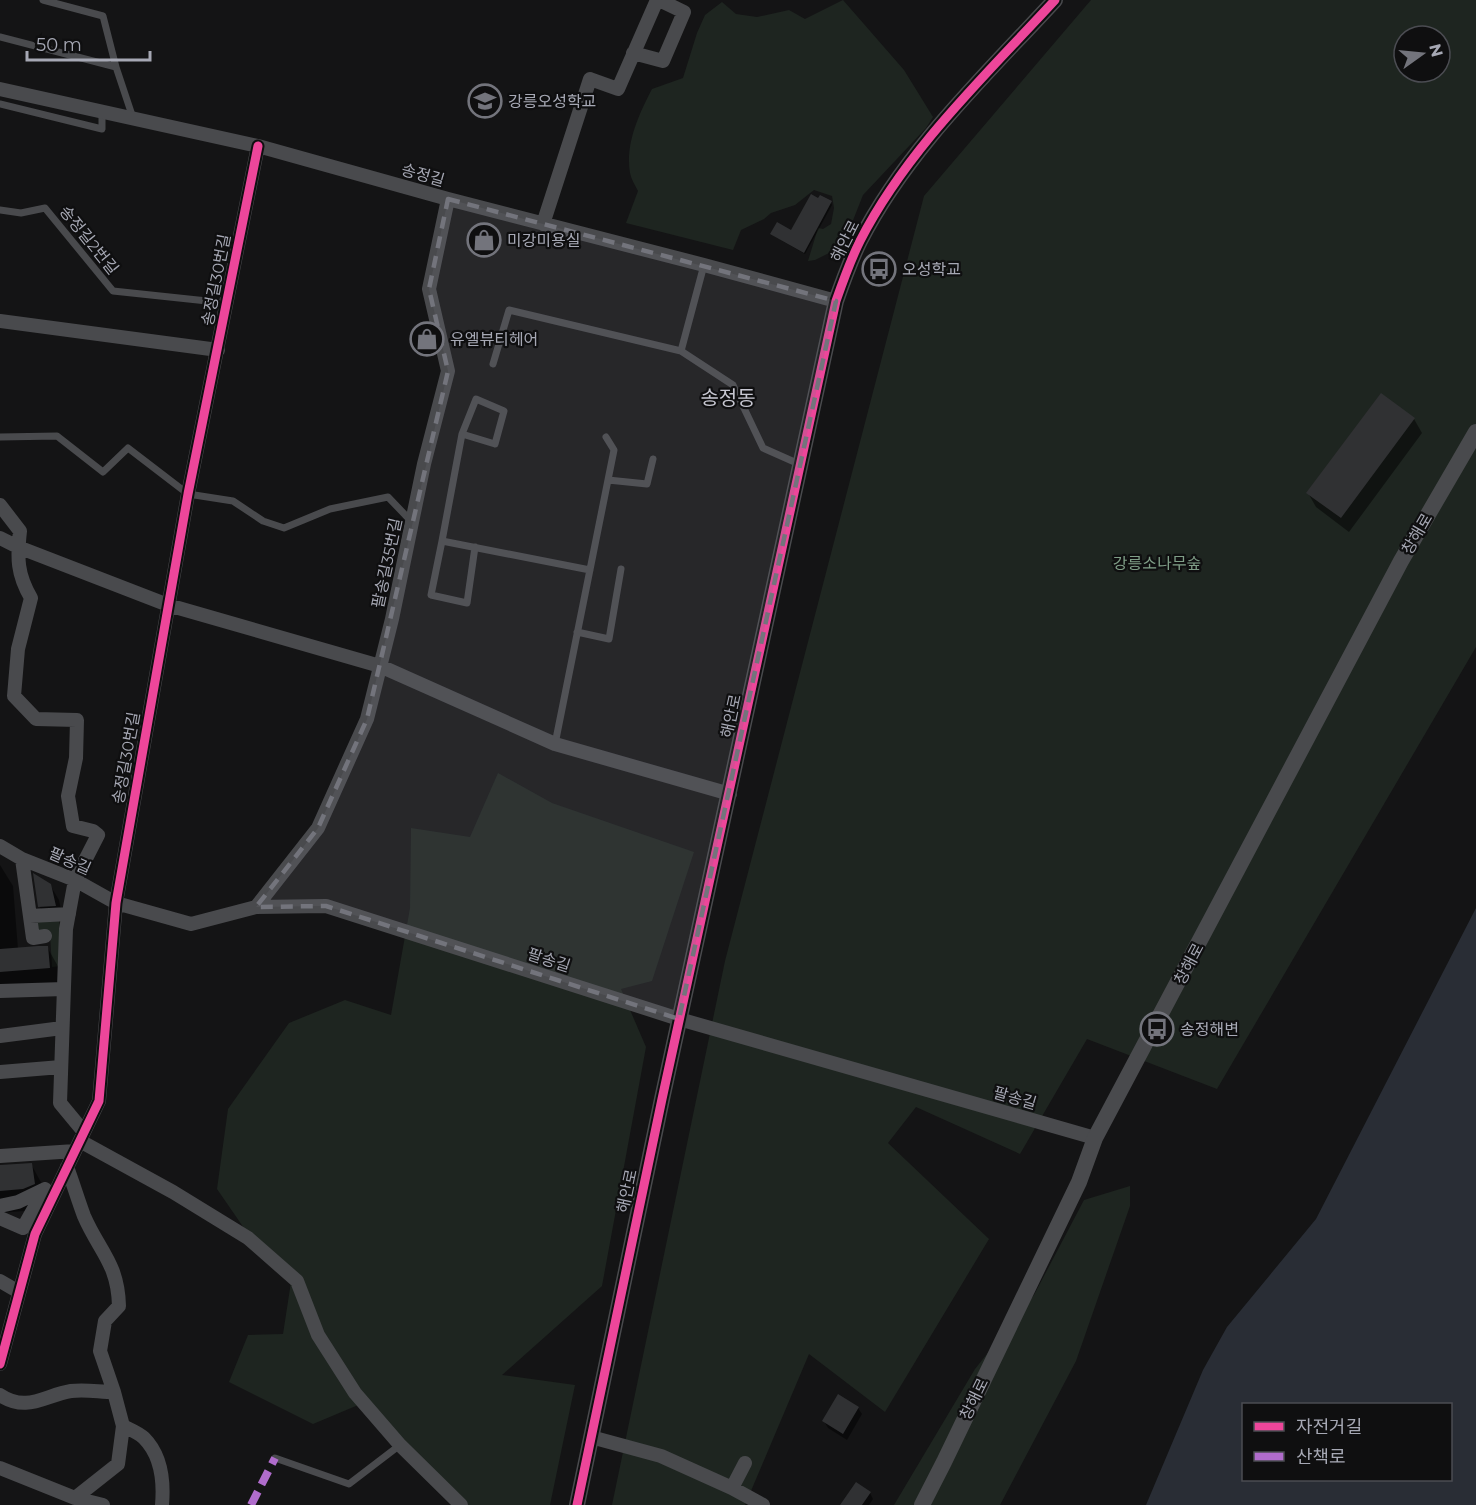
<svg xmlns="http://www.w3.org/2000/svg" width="1476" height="1505" font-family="Montserrat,'Noto Sans KR',sans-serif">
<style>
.green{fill:#1e2520;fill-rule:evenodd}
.water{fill:#292d35;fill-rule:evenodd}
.shadow{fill:#0007}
.building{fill:#303133}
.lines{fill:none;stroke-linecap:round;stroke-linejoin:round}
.service{stroke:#494a4d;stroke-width:7}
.minor{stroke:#494a4d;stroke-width:14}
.tertiary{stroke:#494a4d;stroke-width:16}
.quiet{stroke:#b06ccc;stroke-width:8;stroke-dasharray:15 8;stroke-linecap:butt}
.cycleway-casing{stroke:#0f0f10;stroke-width:13}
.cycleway{stroke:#ed469a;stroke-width:9}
.marked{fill:#73747c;fill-opacity:0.2;stroke:#73747c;stroke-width:4.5;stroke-dasharray:12 8;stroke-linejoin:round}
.labels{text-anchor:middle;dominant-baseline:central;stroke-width:4.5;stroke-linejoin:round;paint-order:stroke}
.poi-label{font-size:16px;fill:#a6a8b4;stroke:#0f0f10;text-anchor:start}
.street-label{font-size:16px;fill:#a6a8b4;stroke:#0f0f10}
.park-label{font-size:16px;fill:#7f9e87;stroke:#0f0f10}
.quarter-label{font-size:20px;fill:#c7c7d1;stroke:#0f0f10}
</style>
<rect width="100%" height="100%" fill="#141415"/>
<path class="green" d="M843,0L904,70L933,117L926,128L863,195L848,233L839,248L815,260L808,261L818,228L823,229L831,224L834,208L832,196L814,190L795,205L771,213L764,219L741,230L733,250L626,223L638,191C635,185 631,179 630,173C625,144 639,114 652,89L683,78L697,33L705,15L722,2L736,14L757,17L789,10L805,19Z
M1091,0H1476V647L1217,1089L1087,1039L1020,1154L916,1107L888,1143L989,1239L885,1412L809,1354L745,1505H612L725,961L924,196ZM1404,36H1440V72H1404Z
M498,773L552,803L694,852L652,981L621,989L646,1047L602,1286L502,1375L575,1385L550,1505H456L363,1403L313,1424L229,1382L248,1335L283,1334L291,1282L257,1247L217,1189L228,1109L289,1023L345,1000L391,1015L410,908L411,828L470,837Z
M59,919L63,966L52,967L50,934L37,935L36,920Z
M1130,1186V1206L1076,1361L1000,1505H894L975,1369L1034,1295L1084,1200Z"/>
<path class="water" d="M1476,908V1505H1146L1203,1370L1227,1327L1316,1219ZM1244,1404H1450V1480H1244Z"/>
<path class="shadow" d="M831,202L832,205L805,254L774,236L772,234L791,232Z
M1382,395L1414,419L1422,433L1349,532L1316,507L1308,493Z
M0,865L13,886L18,949L47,947L59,968L61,989L0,991Z
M50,885L59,900L63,919L48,920L39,906Z
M31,1164L43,1186L36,1210L0,1213V1166Z
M858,1408L862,1414L847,1440L828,1428L824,1421Z
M870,1493L873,1499L869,1505H842Z"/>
<path class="building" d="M811,194L818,198L820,195L832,201L804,253L770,234L777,222L791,230Z
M1381,393L1415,418L1341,518L1306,493Z
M33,873L51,884L56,906L38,907Z
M38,946H48L50,968L0,972V949Z
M32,1163L35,1184L23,1189L0,1191V1165Z
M838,1394L859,1407L843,1434L822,1421Z
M856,1482L871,1492L862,1505H840Z"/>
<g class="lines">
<path class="service" d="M43,0L103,16L116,67
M0,37L116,67L133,118
M0,104L102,129V112
M0,210L21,213L45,208L113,291L226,303
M681,351L733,385L763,448L799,464
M493,364L509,310L681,351L704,265
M462,434L476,399L504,411L495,444L462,434L442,541L590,570
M0,437L57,436L103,472L128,448L188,494L233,501L263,521L284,528L330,509L388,497L411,521
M608,480L647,484L653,459
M442,541L431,595L467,603L475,547
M577,632L609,639L621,569
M555,744L614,450L606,437
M275,1458L349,1484L400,1445"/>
<path class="minor" d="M633,53L663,61L684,12L659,0
M0,89L258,146L448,199L704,265L836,301
M543,224L590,79L618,89L657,0
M0,321L218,350
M0,505L20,531C17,558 17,574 31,598L18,649L14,696L36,719L77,720L76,758L68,796L73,826L93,831L98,835L75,880L66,929L60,1103L84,1132
M0,538L18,547L168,605L380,666L555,744L730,794
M0,846L22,859L75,880L116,903L191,924L256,907L326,906L679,1019L1095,1138
M22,859L33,938L45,936
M256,907L318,828L367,719L392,619L424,464L448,371L429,289L448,199
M30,916L69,914
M0,991L64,989
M0,1036L62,1028
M0,1072L61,1067
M80,1141L173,1192L248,1238L297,1281L318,1335L355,1393L400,1445L461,1505
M0,1156L75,1151
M0,1206L18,1202L45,1189
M0,1218L23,1228L45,1189
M0,1281L19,1292
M0,1364L35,1234L99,1101L116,903L188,494L258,146
M0,1395C27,1413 45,1395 71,1391C85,1389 100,1392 114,1392L100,1351L105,1321L119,1306C118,1263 99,1251 84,1216C78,1200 73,1183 67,1167
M123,1426C129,1429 139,1433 144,1438C161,1455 164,1482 162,1505
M591,1437L661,1456L732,1488L745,1463
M0,1468L75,1498L103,1505
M732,1488L763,1505
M75,1498L118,1464L123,1426L114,1392"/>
<path class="tertiary" d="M577,1505L662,1099L836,301C843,281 850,261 860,241C907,149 986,75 1055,0
M922,1505L944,1462L1079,1182L1095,1138L1401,561L1476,432"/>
<path class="quiet" d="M251,1505L275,1458"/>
<g class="cycleway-casing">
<path id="cycleway" d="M0,1364L35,1234L99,1101L116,903L188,494L258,146
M577,1505L662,1099L836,301C843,281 850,261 860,241C907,149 986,75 1055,0"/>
</g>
<use href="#cycleway" class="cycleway"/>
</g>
<path class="marked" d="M448,199L836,301L679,1019L326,906L256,907L318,828L367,719L448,371L429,289Z"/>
<defs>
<g id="school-ring" transform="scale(1.725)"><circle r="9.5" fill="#0f0f10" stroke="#73747c" stroke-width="1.5"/><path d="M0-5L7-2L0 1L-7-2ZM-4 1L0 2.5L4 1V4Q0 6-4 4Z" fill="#73747c"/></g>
<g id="shop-ring" transform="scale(1.725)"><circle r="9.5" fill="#0f0f10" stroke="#73747c" stroke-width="1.5"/><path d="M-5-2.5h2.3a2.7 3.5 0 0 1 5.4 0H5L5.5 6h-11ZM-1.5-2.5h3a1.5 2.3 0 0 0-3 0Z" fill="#73747c"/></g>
<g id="bus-ring" transform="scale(1.725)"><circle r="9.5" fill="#0f0f10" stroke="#73747c" stroke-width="1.5"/><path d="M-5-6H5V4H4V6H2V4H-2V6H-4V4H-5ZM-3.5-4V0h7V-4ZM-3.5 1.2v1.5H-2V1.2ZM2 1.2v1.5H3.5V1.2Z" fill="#73747c"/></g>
</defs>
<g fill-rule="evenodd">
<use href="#school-ring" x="485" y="101"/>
<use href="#shop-ring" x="484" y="240"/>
<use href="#bus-ring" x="879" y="269"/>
<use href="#shop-ring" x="427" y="339"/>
<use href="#bus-ring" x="1157" y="1029"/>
</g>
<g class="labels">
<g class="poi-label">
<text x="508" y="101">강릉오성학교</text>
<text x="507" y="240">미강미용실</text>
<text x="902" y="269">오성학교</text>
<text x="450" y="339">유엘뷰티헤어</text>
<text x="1180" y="1029">송정해변</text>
</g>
<g class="street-label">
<text transform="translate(423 175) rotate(16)">송정길</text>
<text transform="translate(89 240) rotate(51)">송정길2번길</text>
<text transform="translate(845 241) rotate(-63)">해안로</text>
<text transform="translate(216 280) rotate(-79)">송정길30번길</text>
<text transform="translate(1417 534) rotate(-60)">창해로</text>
<text transform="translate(387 563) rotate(-78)">팔송길35번길</text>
<text transform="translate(731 716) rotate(-78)">해안로</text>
<text transform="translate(126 758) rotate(-80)">송정길30번길</text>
<text transform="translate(70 861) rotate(24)">팔송길</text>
<text transform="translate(549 960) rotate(18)">팔송길</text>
<text transform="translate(1189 964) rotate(-62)">창해로</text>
<text transform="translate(1015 1098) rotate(16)">팔송길</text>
<text transform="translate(627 1191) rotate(-78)">해안로</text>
<text transform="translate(974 1399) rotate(-64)">창해로</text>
</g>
<g class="park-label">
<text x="1157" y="563">강릉소나무숲</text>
</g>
<g class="quarter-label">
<text x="728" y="398">송정동</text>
</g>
</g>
<rect x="1242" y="1403" width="210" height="78" fill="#0f0f10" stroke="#4b4c52" stroke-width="1.5"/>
<rect x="1254" y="1422" width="30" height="9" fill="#ed469a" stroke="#4b4c52" stroke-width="1.5"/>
<text x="1296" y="1433" font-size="18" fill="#a6a8b4">자전거길</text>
<rect x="1254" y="1452" width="30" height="9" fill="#b06ccc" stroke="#4b4c52" stroke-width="1.5"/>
<text x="1296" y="1463" font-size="18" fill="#a6a8b4">산책로</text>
<g transform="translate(1422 54) rotate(75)"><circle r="28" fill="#0f0f10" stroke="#4b4c52" stroke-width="1.5"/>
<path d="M0-4.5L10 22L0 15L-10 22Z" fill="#73747c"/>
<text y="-9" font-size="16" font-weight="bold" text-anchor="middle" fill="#a6a8b4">N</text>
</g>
<path d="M27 51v9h123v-9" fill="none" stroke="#a6a8b4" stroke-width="3"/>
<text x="36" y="51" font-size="18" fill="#a6a8b4" stroke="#0f0f10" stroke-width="4.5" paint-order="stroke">50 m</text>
</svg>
